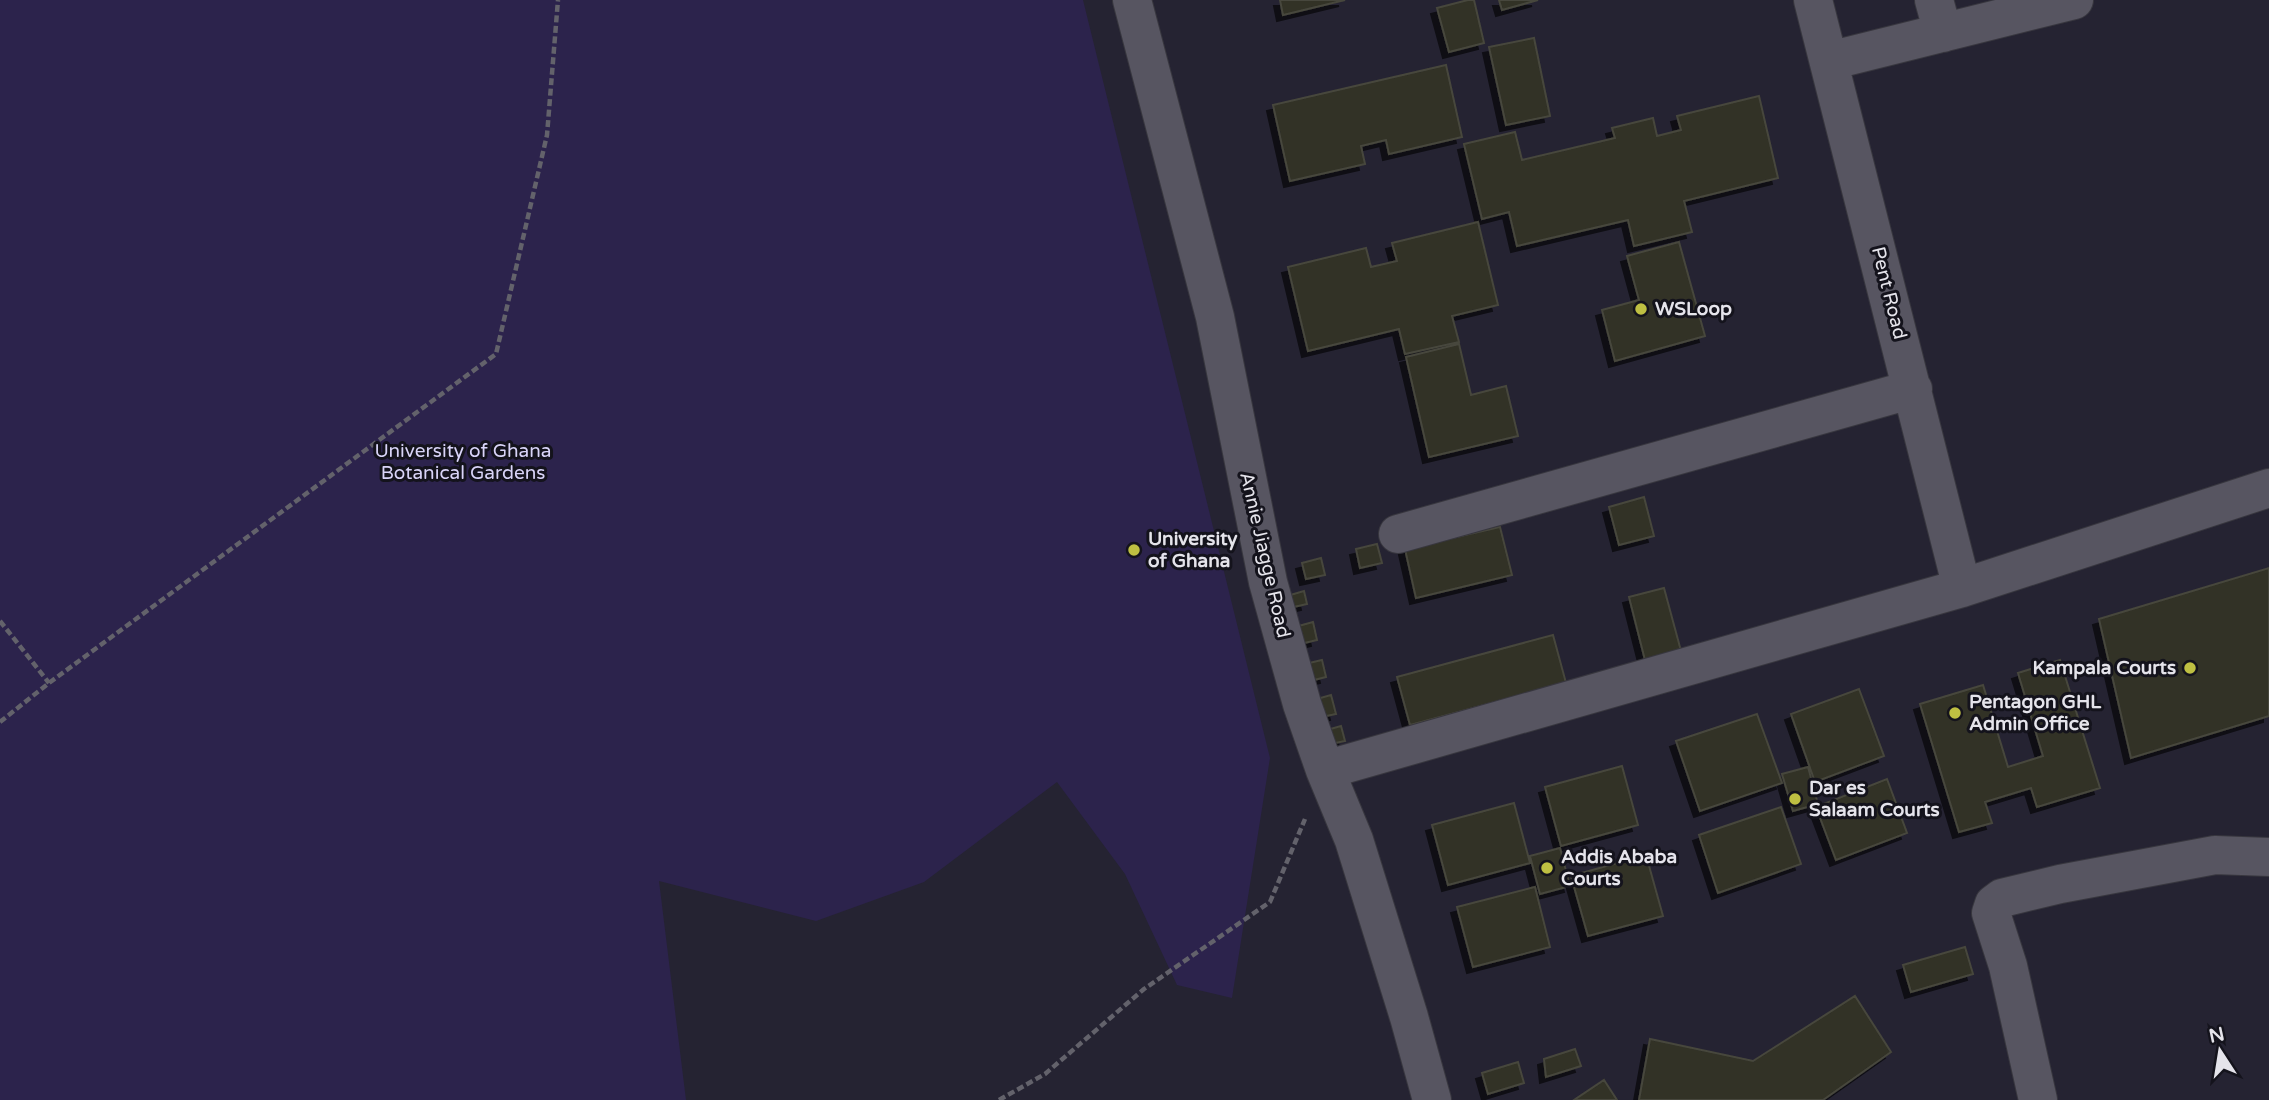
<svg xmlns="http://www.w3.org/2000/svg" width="2269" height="1100" font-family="'Varela Round',sans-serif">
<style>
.built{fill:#252332}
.green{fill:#2c234c}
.building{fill:#303026;stroke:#47473c;stroke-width:2;filter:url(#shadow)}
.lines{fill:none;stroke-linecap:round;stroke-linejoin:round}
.minor-casing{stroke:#38373f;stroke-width:40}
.path{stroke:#63626b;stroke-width:4.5;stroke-dasharray:7 3.5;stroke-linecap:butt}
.minor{stroke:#575561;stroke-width:38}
.poi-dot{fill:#bebf42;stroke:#14131c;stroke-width:2.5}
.labels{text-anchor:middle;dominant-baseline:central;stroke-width:6;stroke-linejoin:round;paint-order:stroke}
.street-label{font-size:19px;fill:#e5e4eb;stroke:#14131c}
.poi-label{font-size:19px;font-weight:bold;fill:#e5e4eb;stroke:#14131c;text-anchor:start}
.park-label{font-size:19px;fill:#d9d4f8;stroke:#14131c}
</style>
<defs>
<filter id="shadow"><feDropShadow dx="-6" dy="6" stdDeviation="0" flood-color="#0009"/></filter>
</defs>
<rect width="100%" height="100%" fill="#1d1c25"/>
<path class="built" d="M0,0H2269V1100H0Z"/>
<path class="green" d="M0,0H1083L1270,758L1232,998L1177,985L1125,874L1057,782L924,882L816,921L659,881L686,1100H0Z"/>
<path class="building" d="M1280,0H1345L1283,15Z
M1468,0H1474L1484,43L1449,52L1437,8Z
M1499,0H1538L1502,10Z
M1534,38L1550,116L1506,125L1489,47Z
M1446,65L1462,137L1389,154L1386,140L1361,146L1365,164L1290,181L1273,105Z
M1759,96L1778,178L1684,201L1692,232L1634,246L1628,220L1517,246L1509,212L1482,219L1464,144L1515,132L1522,160L1615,138L1612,128L1653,118L1657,136L1681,130L1677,116Z
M1478,222L1498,305L1452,316L1459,342L1405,354L1399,329L1308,351L1288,267L1366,248L1371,267L1397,261L1392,243Z
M1679,242L1705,336L1615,361L1602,310L1639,300L1627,256Z
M1459,344L1471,395L1506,386L1518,436L1429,457L1406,357Z
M1644,497L1654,536L1619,545L1609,507Z
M1500,527L1512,575L1416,598L1405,549Z
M1377,544L1382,563L1360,568L1356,549Z
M1321,558L1325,575L1306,579L1302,563Z
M2269,568V716L2131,758L2099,619Z
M1664,588L1681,651L1645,660L1629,597Z
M1304,591L1307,604L1289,608L1287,596Z
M1313,622L1317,640L1300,644L1295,627Z
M1553,635L1566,683L1410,725L1397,677Z
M1322,660L1326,677L1310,681L1305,664Z
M2060,660L2100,788L2037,807L2031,788L1985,802L1992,823L1959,832L1920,704L1983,685L2008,767L2043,756L2018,673Z
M1859,689L1884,756L1815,782L1791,714Z
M1331,695L1336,714L1321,717L1317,699Z
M1757,714L1782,783L1700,811L1676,741Z
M1341,726L1345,741L1330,744L1327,730Z
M1622,766L1638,825L1561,846L1545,787Z
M1808,767L1818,804L1793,811L1782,774Z
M1887,779L1907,833L1836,860L1816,807Z
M1514,803L1530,863L1448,885L1432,825Z
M1781,807L1801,864L1718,893L1699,835Z
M1560,848L1570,886L1540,894L1530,856Z
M1646,855L1663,916L1588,936L1571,876Z
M1535,887L1550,947L1473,967L1457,907Z
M1965,947L1973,974L1911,992L1903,965Z
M1855,996L1891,1052L1823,1100H1639L1650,1039L1753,1061Z
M1575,1049L1581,1066L1546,1077L1544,1059Z
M1518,1062L1524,1083L1488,1094L1482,1073Z
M1604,1080L1617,1100H1574Z"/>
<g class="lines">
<g class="minor-casing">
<path id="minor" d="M1132,0L1215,317L1268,582L1302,704L1325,770L1354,840L1409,1017L1432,1100
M1813,0L1962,588
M1934,0L1943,33
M1829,61L2074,0
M1398,534L1913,389
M1325,770L1962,588L2269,488
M2038,1100L2008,966L1991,913L1994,904L2002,898L2060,884L2215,855L2269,857"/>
</g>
<path class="path" d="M0,621L49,683
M0,722L49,683L496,354L547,135L558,0
M999,1100L1045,1074L1144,989L1270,902L1305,819"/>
<use href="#minor" class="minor"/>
</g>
<g class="poi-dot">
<circle cx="1641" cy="309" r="7"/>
<circle cx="1134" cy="550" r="7"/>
<circle cx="2190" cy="668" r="7"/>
<circle cx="1955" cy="713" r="7"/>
<circle cx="1795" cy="799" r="7"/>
<circle cx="1547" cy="868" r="7"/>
</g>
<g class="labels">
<g class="street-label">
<text transform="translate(1889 293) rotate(76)">Pent Road</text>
<text transform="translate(1265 555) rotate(77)">Annie Jiagge Road</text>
</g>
<g class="poi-label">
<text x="1655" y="309">WSLoop</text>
<text x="1148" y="539">University<tspan x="1148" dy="22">of Ghana</tspan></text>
<text x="2176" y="668" text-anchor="end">Kampala Courts</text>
<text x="1969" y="702">Pentagon GHL<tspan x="1969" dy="22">Admin Office</tspan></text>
<text x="1809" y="788">Dar es<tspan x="1809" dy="22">Salaam Courts</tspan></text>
<text x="1561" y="857">Addis Ababa<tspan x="1561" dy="22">Courts</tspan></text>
</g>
<g class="park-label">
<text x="463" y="451">University of Ghana<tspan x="463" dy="22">Botanical Gardens</tspan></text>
</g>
</g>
<g transform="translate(2220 1051) rotate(348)" stroke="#14131c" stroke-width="5" paint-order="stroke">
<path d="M0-5L12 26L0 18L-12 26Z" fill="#e5e4eb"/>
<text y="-10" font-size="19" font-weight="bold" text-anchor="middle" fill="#e5e4eb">N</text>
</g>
</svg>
